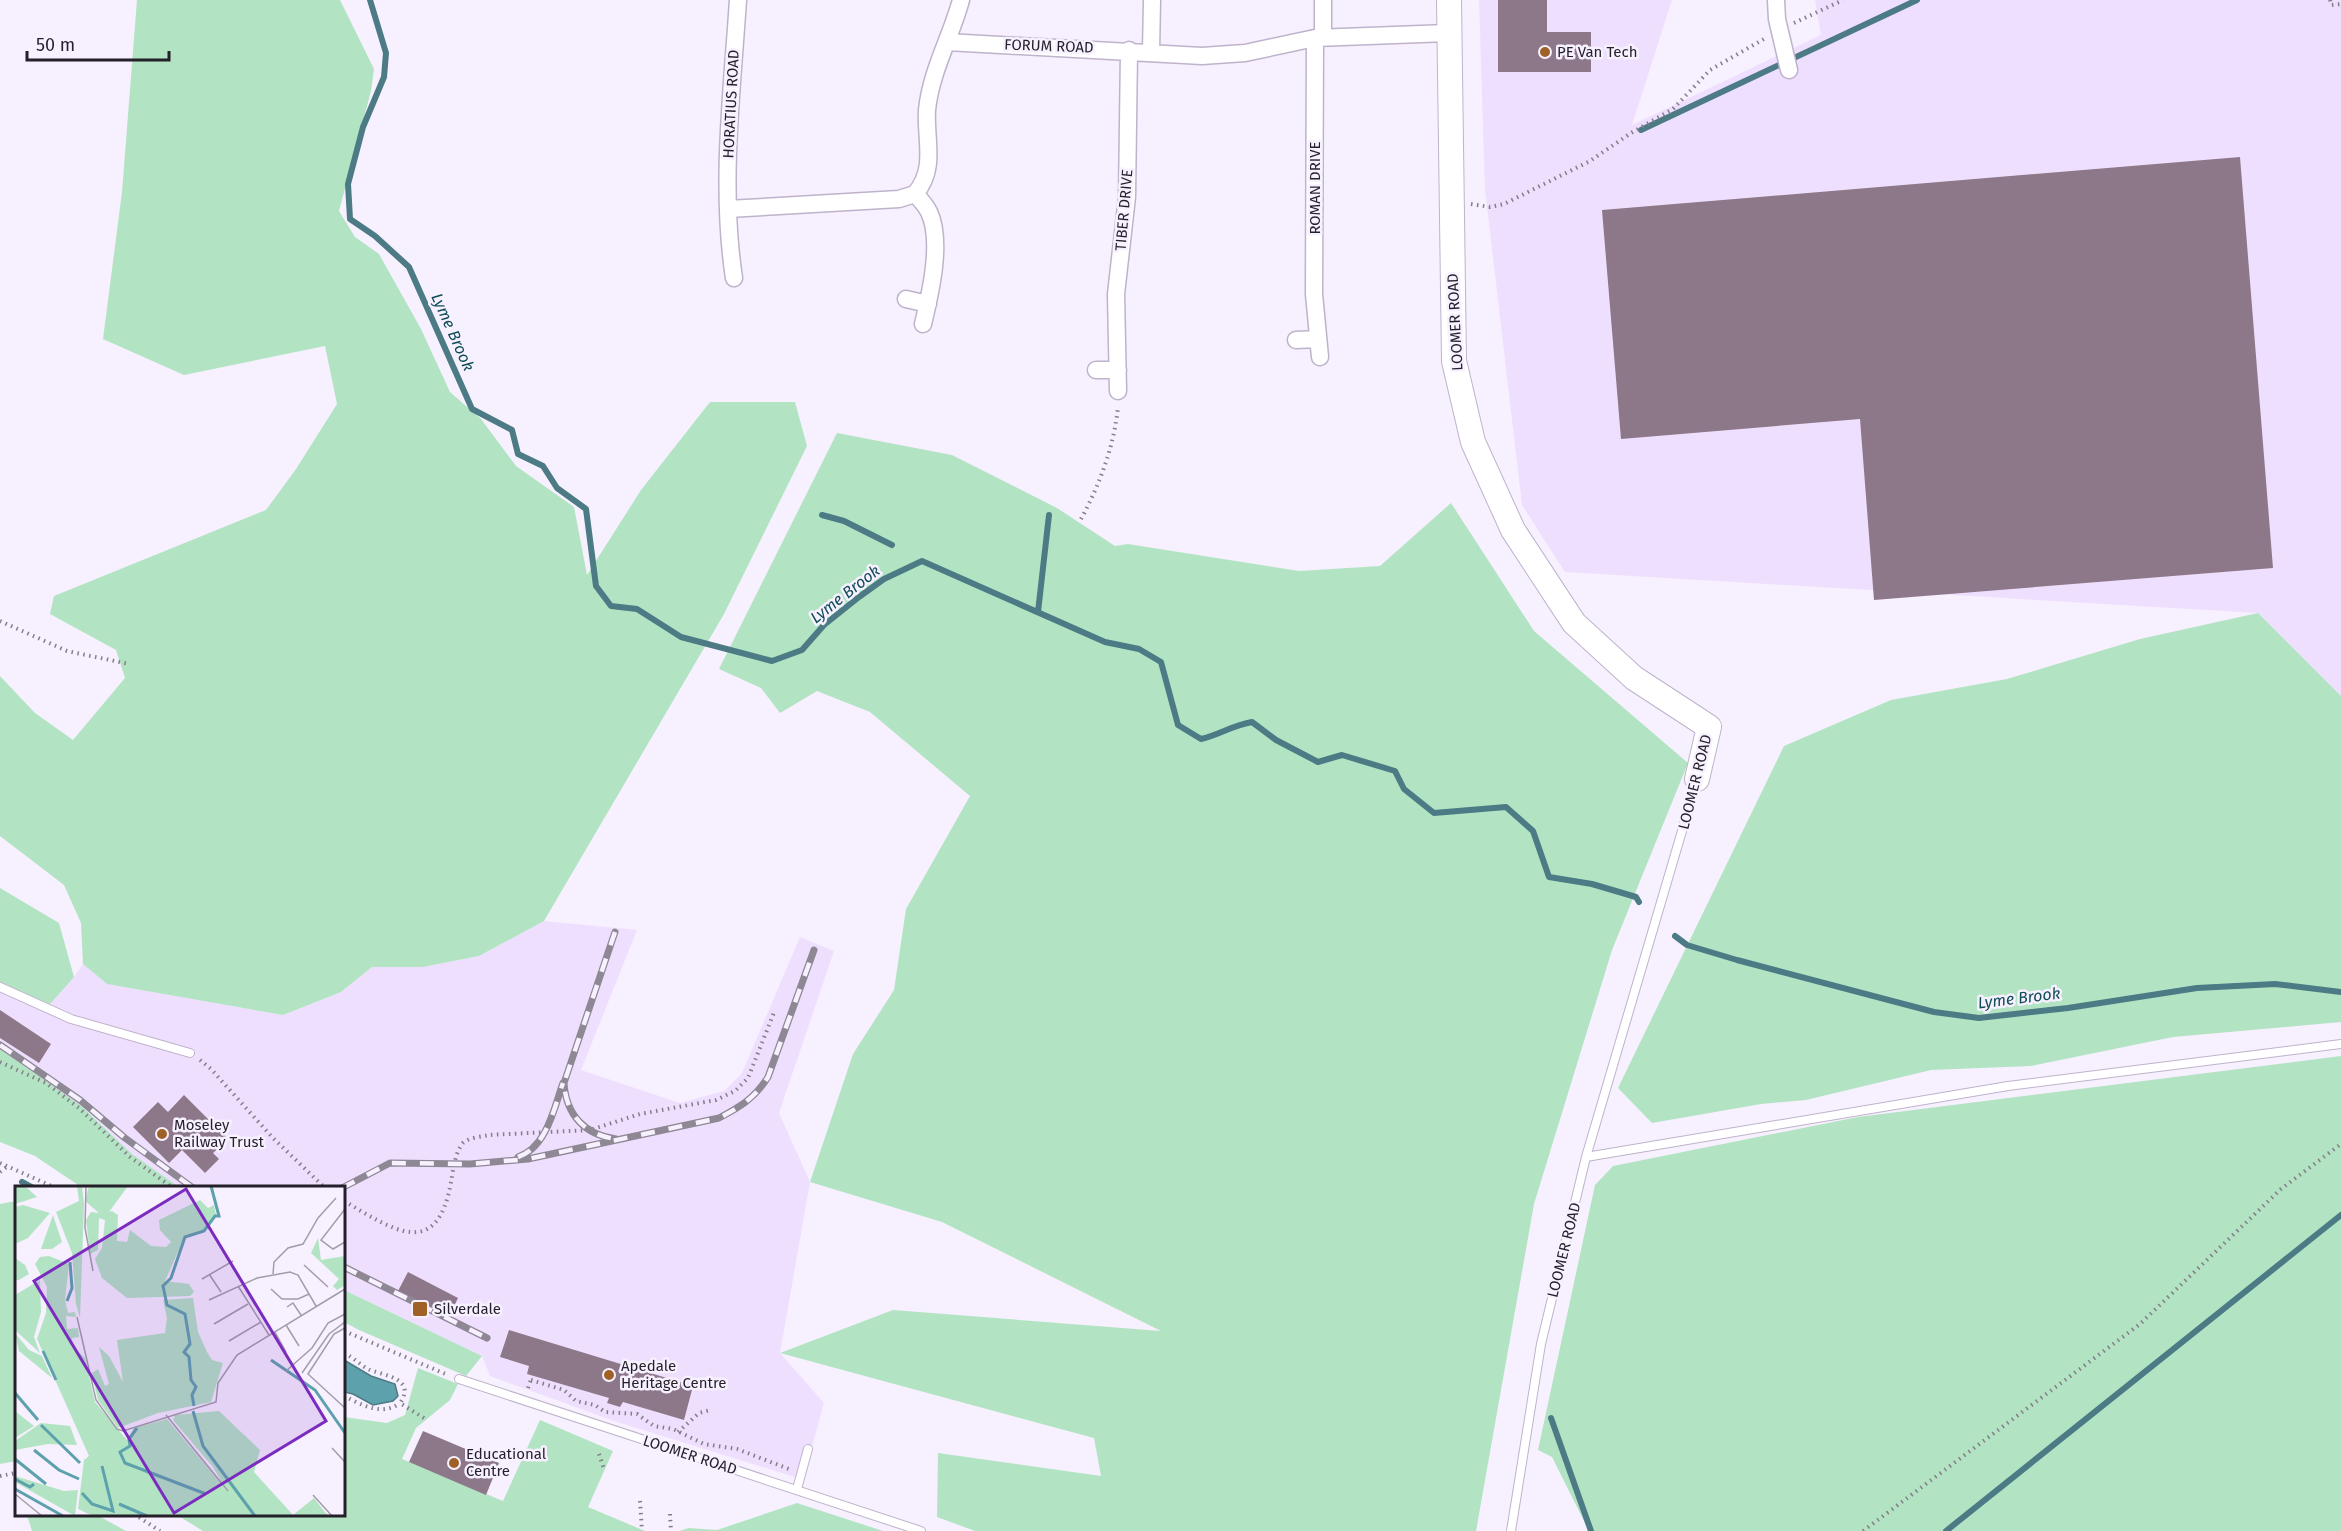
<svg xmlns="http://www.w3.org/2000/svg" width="2341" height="1531" font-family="'Fira Sans',sans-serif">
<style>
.built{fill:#efdffe}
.green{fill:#b2e4c3}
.water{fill:#5da1ad;stroke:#4c7a85;stroke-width:1.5}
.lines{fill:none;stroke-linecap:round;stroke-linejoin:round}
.stream{stroke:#4c7a85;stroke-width:6}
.building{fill:#8d7889}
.lane-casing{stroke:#bfb3cb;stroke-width:10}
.street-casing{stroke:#bfb3cb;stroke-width:19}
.secondary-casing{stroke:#bfb3cb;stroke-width:26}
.path{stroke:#847e89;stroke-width:4;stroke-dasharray:1.5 4.5;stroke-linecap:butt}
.lane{stroke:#fff;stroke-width:8}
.street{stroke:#fff;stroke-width:16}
.secondary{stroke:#fff;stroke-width:24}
.rail-casing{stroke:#8e8894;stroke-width:7}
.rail{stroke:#f7f0ff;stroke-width:4.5;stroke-dasharray:14;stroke-linecap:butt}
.poi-dot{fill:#a06127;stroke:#f7f0ff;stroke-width:2}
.labels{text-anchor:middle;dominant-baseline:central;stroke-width:5;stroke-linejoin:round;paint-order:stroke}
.street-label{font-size:15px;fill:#241f28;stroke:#f7f0ff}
.poi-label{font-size:15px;fill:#241f28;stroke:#f7f0ff;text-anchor:start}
.water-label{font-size:16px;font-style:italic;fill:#104c56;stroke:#f7f0ff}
.inset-river{fill:none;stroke:#5da1ad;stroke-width:3}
.inset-road{fill:none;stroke:#a39ca9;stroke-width:1.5}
.view{fill:#7b2cbf;fill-opacity:0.15;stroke:#7b2cbf;stroke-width:3}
.inset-edge{fill:none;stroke:#241f28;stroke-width:3}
</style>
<rect width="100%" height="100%" fill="#f7f0ff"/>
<path class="built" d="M1479,0H1672L1632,125L1821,35L1815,0H2341V696L2258,613L1565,572L1522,505L1485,189Z
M544,921L637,930L581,1070L680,1103L724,1091L742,1073L800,937L834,951L779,1113L810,1182L780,1353L824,1403L811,1450L798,1478L614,1421L490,1376L482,1356L344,1290V1188L179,1187L132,1154L80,1105L0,1049V983L74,977L83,964L107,984L283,1015L341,992L372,967H423L479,956Z"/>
<path class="green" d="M137,0H340L374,69L371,91L339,211L355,237L379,254L421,329L450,392L481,419L516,466L574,507L587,575L641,490L710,402H795L807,446L724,614L544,921L479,956L423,967H372L341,992L283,1015L107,984L83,964L81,923L64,885L0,836V676L35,713L73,740L125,678L116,650L50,614L54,596L266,510L296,469L337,404L325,346L184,375L103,339L122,192Z
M837,433L952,455L1057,508L1115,546L1128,544L1299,571L1380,566L1451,503L1534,631L1688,763L1612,950L1534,1204L1476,1531H975L937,1517L938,1453L1101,1476L1094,1438L780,1353L893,1310L1161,1331L942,1222L810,1182L853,1054L894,990L906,909L970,796L870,712L817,691L780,713L761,688L719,669Z
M2258,613L2341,696V1022L2173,1037L2031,1066L1931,1070L1806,1100L1761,1104L1652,1123L1618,1088L1784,746L1891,700L2007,679L2140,639Z
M0,888L59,923L74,977L50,1004L0,983Z
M0,1049L80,1105L132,1154L179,1187H81L35,1156L0,1142Z
M2341,1056V1531H1589L1552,1457L1538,1450L1595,1185L1613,1166L1858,1117Z
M16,1201V1461L0,1464V1204Z
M344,1290L482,1356L466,1376L359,1330L344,1322Z
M418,1368L458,1384L450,1400L416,1428L402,1459L503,1501L540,1420L613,1451L588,1507L645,1531H203L177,1515L344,1514V1417L387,1423L405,1415Z
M797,1503L883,1531H679L689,1528L717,1530Z
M27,1515H97L126,1531H32Z"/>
<path class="water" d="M344,1360L371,1376L395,1384L398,1396L393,1401L373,1405L353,1394L344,1392Z"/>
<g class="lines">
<path class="stream" d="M370,0L386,53L384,77L363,127L348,184L350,219L375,236L409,267L472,409L512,430L518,454L543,466L557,488L586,509L596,586L611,606L637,609L681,637L772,661L802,650L824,625L859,597L884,579L922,561L1105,642L1139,649L1161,662L1178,725L1201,739C1219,735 1233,725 1252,722L1276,740L1318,762L1342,755L1395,771L1404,789L1434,813L1506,807L1533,831L1549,877L1592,884L1636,897L1639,902
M1641,130L1917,0
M822,515L844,521L892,545
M1038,612L1049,515
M1675,936L1687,945L1737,960L1934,1012L1979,1018L2068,1008L2197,988L2275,984L2341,992
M22,1182L33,1188
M1551,1418L1591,1531
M1946,1531L2341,1215"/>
</g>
<path class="building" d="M1498,0H1547V32H1591V72H1498Z
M2240,157L2273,568L1874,600L1860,419L1621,439L1602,210Z
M0,1010L51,1044L39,1063L0,1038Z
M184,1095L228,1139L213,1153L219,1159L205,1173L182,1150L169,1163L133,1127L158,1102L168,1112Z
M408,1272L458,1298L449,1317L398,1291Z
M509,1330L693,1386L684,1420L623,1402L620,1407L607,1403L609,1398L527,1374L529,1366L500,1357Z
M423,1431L499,1463L486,1495L409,1462Z"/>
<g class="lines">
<g class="lane-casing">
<path id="lane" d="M0,987L71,1019L190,1053
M1586,1157L2008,1086L2341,1044
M459,1379L921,1531
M797,1489L808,1449
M1511,1531L1541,1344L1586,1157L1697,780"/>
</g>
<g class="street-casing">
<path id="street" d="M1323,0V37
M1776,0L1777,19L1789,70
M1315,38L1314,294L1320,357
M947,42L1202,56L1245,53L1315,38L1448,33
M1151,52L1152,0
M728,209L899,199L915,194
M734,278C720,186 732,92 738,0
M906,299L928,304
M923,324C930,295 943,241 929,212C926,206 920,199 915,194C937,168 925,140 927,110C931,71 951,37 961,0
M1296,340L1318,339
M1096,370H1118
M1118,391L1116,294L1127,197L1129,50"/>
</g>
<g class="secondary-casing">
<path id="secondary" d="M1449,0L1454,361L1473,442L1513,530L1574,623L1634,678L1709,727L1697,779"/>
</g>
<path class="path" d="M2330,0L2331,5L2341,4
M1794,23L1843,0
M1471,204L1490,207L1504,204L1590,161L1631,133L1673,109L1710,70L1764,39
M1081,519C1100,484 1114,446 1118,407
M0,621L67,651L129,664
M200,1060L211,1069L272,1137L325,1188
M0,1062L46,1083L79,1108L130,1157L173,1188
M0,1163L56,1188
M0,1172L8,1166
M344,1201C392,1229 437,1262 451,1182C453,1171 455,1152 463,1143C470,1137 481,1137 489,1135L590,1130L640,1114L716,1100L735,1091L748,1078L775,1010
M344,1331L448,1375
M344,1353C353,1357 359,1364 368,1369C379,1375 418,1377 400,1403L427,1420
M531,1380L564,1390L576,1401L595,1405L605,1412L637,1414L654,1426L673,1429L704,1444L737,1449L789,1469
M528,1388L532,1377
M344,1396C360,1404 382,1417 400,1403
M678,1432L699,1413L710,1410
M599,1454L604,1469
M0,1476L16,1473
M640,1501L642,1531
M134,1514L160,1531
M670,1514L671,1531
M1863,1531L2140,1324L2281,1189L2341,1144"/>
<use href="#lane" class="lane"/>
<use href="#street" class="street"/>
<use href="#secondary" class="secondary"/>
<g class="rail-casing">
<path id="rail" d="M615,932L564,1083C566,1115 585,1135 616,1139
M0,1045L80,1100L125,1138L193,1188
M518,1157C547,1147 554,1108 563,1083
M342,1188L390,1163L470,1164L528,1159L719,1118C740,1107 755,1098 768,1077L814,950
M344,1267L487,1338"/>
</g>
<use href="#rail" class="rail"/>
</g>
<g class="poi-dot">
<circle cx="1545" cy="52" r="6"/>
<circle cx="162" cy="1134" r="6"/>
<rect x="412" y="1301" width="16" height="16" rx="3"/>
<circle cx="609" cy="1375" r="6"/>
<circle cx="454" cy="1463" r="6"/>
</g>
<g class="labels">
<g class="street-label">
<text transform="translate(1049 46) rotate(2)">FORUM ROAD</text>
<text transform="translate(731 104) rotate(-87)">HORATIUS ROAD</text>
<text transform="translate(1315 188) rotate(-90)">ROMAN DRIVE</text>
<text transform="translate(1124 210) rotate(-85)">TIBER DRIVE</text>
<text transform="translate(1455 322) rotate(-93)">LOOMER ROAD</text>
<text transform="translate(1695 782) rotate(-76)">LOOMER ROAD</text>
<text transform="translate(1564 1250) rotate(-76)">LOOMER ROAD</text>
<text transform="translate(690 1455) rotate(18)">LOOMER ROAD</text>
</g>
<g class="poi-label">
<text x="1557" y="52">PE Van Tech</text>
<text x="174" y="1125">Moseley<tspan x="174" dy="17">Railway Trust</tspan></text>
<text x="434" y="1309">Silverdale</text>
<text x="621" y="1366">Apedale<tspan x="621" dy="17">Heritage Centre</tspan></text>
<text x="466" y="1454">Educational<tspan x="466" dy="17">Centre</tspan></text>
</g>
<g class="water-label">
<text transform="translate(453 332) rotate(66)">Lyme Brook</text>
<text transform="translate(845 594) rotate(-38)">Lyme Brook</text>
<text transform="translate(2019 998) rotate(-7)">Lyme Brook</text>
</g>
</g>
<g transform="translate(15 1186)">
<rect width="330" height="330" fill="#f7f0ff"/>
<path d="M0,0H10L22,11L0,18ZM62,0H67L69,18L65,132L61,118L57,67L41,26L64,15ZM74,0H113L94,26L85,28L97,25L103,29L102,55L112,56L115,44L136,60L151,61L156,56L145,44L144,34L185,14L193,22L199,19L201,29L187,45L170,50L150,95L174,98L179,106L175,110L112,112L87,92L80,73L87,62L90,34L84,32L83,64L75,68L71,34L76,26L84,27L70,15ZM8,19L35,27L13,52L0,58V21ZM38,29L47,56L37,63H26ZM303,52L306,74L330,70V99L322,104L318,100L324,93L296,67ZM34,70L54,78L50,114L53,127L60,126L61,131L51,130L52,143L63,142L64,151L57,152L58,160L70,172L80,216L112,254L119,242L152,233L212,305L198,281L158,234L160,229L204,225L245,264L239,286L278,329L299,312L313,330H78L63,323L69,274L74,270L22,153L31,127L32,101L20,78L25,71ZM0,72L10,79L14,88L4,94H0ZM25,94L26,126L19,151L25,167L0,144V109ZM178,112L183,146L192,166L197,174L208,177L196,216L143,227L103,242L83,214L80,201L77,187L83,183L90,200L94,198L84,161L94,170L108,196L102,154L150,147L152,132L148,114ZM0,147L14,164L27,170L37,192L4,165ZM0,225L19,240L0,252ZM26,237L55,240L62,259L33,258L0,264V255ZM0,290L49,305L63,304L60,330L0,296Z" fill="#b2e4c3"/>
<path class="inset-river" d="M52,115L57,102L55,76M28,165L41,194M256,174L300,204L330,247M0,207L23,234M179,220L177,209L181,201L176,194L174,171L169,166L175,158L170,128L152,119L148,100L156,92L170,51L189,45L200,30H204L196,0M178,225L188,260L240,330M26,239L65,277M122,242L114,253L115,260L105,266L110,277L191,308M19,264L44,284L64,293M0,273L31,298M0,293L15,301L19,298M0,303L48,330M67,307L77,318L98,325L87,280M104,318L132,330"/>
<path class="inset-road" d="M71,0L70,42L78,85M330,23L306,54L318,63L330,56M289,79L313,101M194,88L206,106M258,88L259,76L273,62L288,58L303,32L321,12M187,93L218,75M223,100L254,149M256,103L267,113H283L294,108M194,114L242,92L275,86L283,89L301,120M272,121L278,117L286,129M62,131L81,214L102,243L108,245L201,216L203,197L222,169L330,103M199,138L233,118M271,139L284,160M330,142L319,148L293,188L330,222M260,146L271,166M214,155L246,136M271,185L297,162L313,137L330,128M287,187L314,148L330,136M151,229L213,305M317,262L330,276M0,308L27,330M298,309L317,330"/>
<path class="view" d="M171,3L311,235L159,327L19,95Z"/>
<rect width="330" height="330" class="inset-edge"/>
</g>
<path d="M27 51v9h142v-9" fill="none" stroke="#241f28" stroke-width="3"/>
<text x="36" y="51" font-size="18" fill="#241f28" stroke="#f7f0ff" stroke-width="4.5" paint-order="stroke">50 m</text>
</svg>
